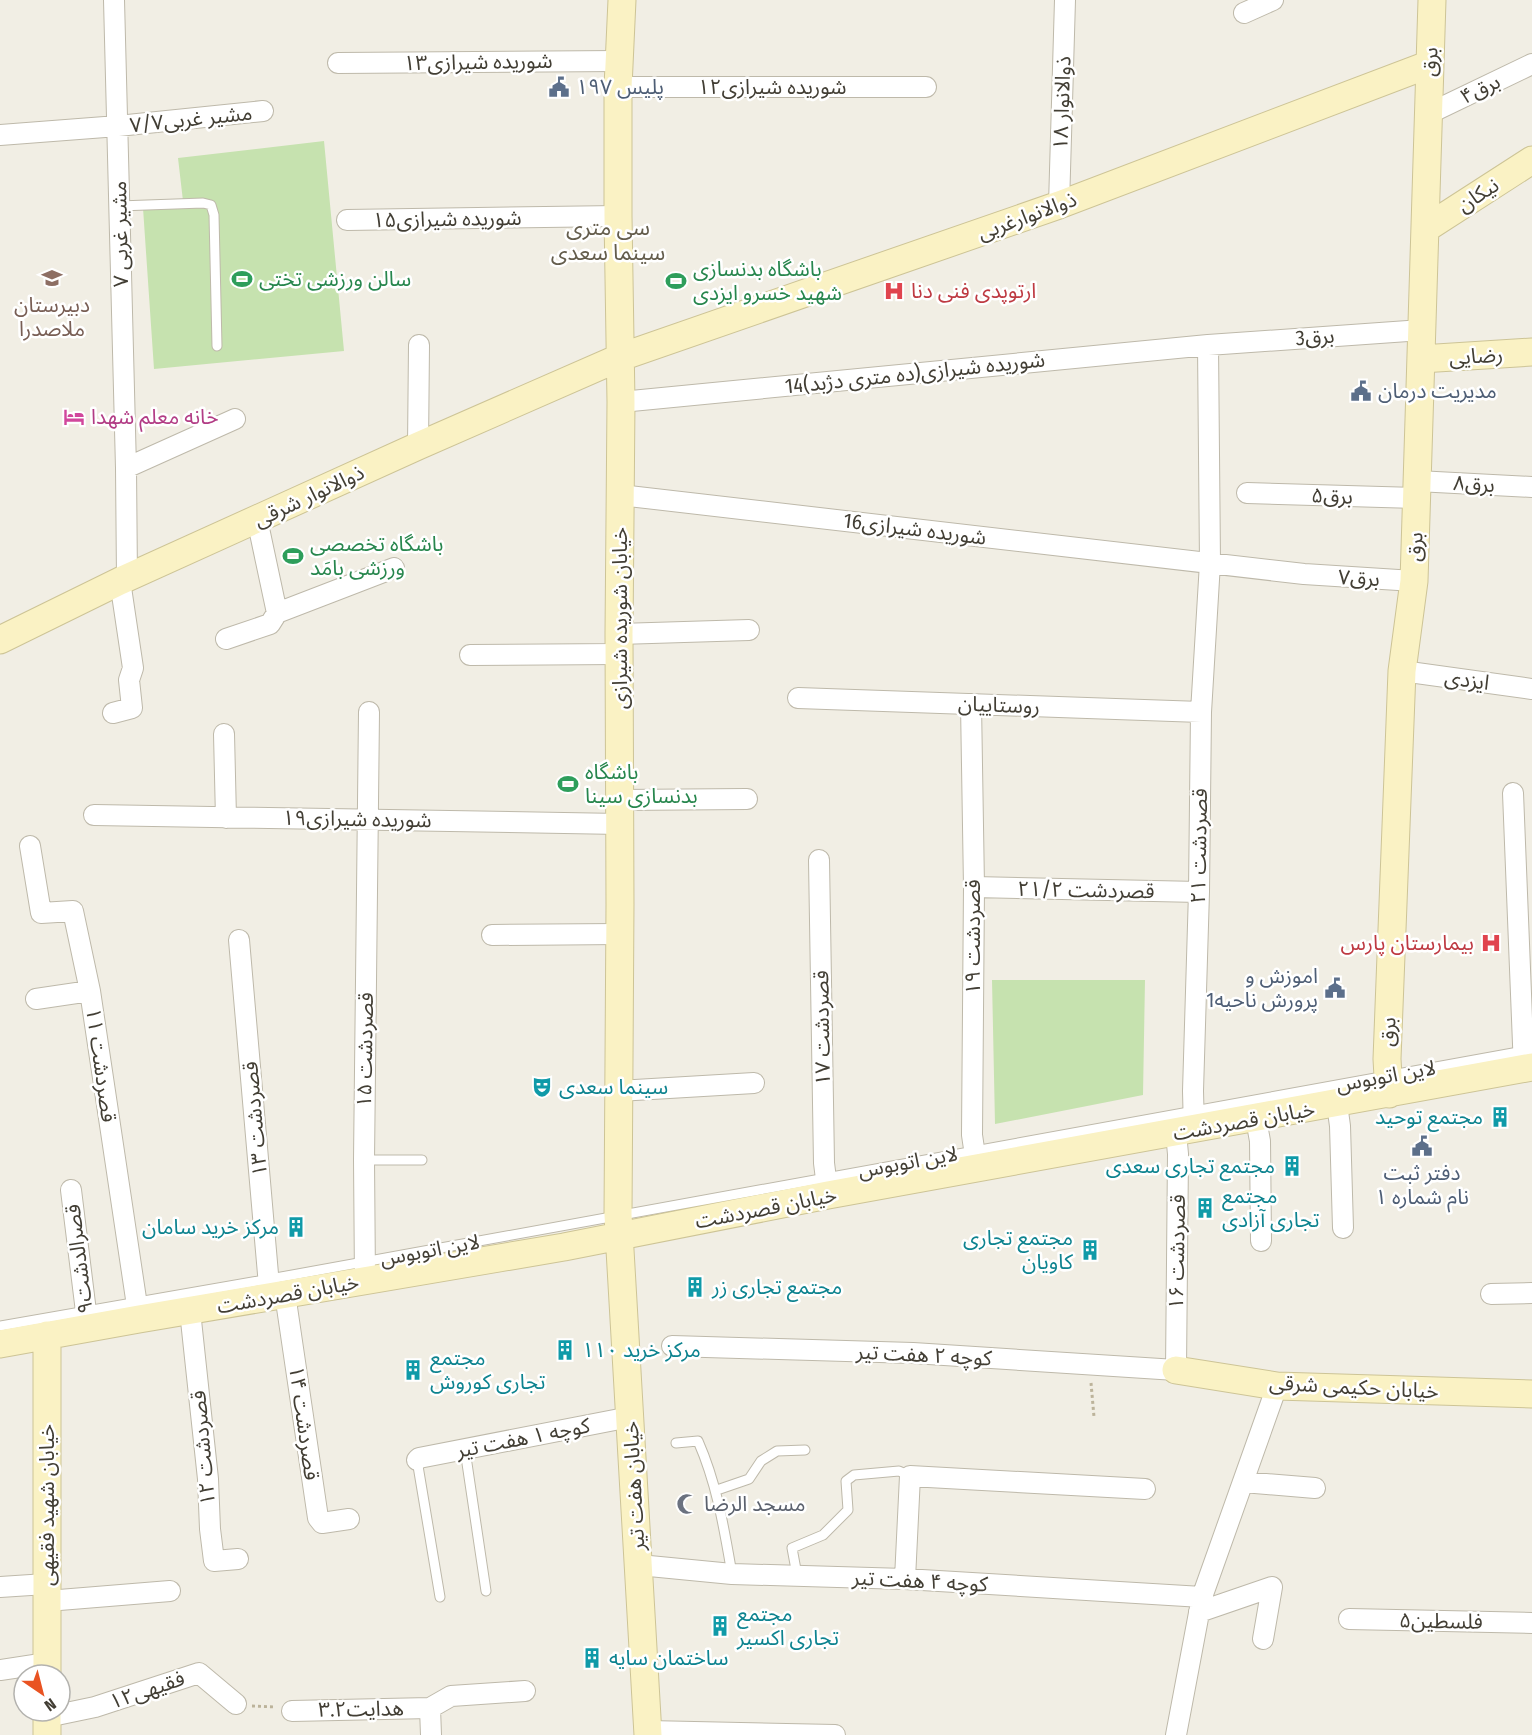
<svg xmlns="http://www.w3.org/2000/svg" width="1532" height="1735" font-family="'Fira Sans Condensed','Noto Sans Arabic',sans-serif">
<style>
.green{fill:#c6e2af}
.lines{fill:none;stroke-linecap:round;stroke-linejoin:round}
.lane-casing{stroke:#beb9aa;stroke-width:11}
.street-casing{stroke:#beb9aa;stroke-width:22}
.secondary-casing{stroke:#cdc496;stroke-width:29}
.path{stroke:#bcb39a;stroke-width:3;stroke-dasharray:3 3;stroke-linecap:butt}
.lane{stroke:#fff;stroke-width:9}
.street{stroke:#fff;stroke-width:20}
.secondary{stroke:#faf2c4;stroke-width:27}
.labels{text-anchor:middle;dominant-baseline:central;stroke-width:5;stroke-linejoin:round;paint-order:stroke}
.street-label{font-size:21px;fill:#423e34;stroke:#fff}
.service-label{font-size:21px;fill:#4e5e75;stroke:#fff;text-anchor:start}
.leisure-label{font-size:21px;fill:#27864d;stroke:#fff;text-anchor:start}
.health-label{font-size:21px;fill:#be3a42;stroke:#fff;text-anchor:start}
.education-label{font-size:21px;fill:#785e54;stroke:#fff}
.hotel-label{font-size:21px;fill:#b23c85;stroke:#fff;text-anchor:start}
.culture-label{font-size:21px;fill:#0d838f;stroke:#fff;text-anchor:start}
.worship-label{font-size:21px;fill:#5b616d;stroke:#fff;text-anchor:start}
.neighbourhood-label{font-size:22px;fill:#645d4c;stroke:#fff}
</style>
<rect width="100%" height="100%" fill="#f1eee4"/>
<path class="green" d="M324,141L344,351L154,369L143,208L183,201L178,158Z
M992,980H1145L1143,1095L995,1124Z"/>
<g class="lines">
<g class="lane-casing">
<path id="lane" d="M119,206L203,203L211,205L214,215L217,346
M364,1160H422
M0,1326L270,1279L1524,1051
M676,1443L698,1441C717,1484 724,1528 732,1574
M465,1450L486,1591
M417,1460L440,1597
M717,1490L749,1479L761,1461L777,1451L805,1450
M797,1575L792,1548L823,1535L848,1510L846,1481L854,1475L899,1471L910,1476"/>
</g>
<g class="street-casing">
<path id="street" d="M114,0L126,468L127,579
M1244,13L1273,0
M338,63L619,61
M618,87H926
M1428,114L1532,64
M0,135L118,126L263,111
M1059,205L1065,0
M347,220L618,216
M621,402L1208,345L1422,330
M418,446L419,345
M126,468L235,419
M1417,481L1532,487
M1247,493L1416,498
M620,495L1304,574L1414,581
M257,519L277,613
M619,634L749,630
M226,639L270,624L277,613L394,568
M470,655L619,654
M1402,671L1532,689
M798,698L1201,712
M971,704L974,887L972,1135L977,1169
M113,713L132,708L129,680L133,668L120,581
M224,734L226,818
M1513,793L1524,1069
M620,800L747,799
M94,815L620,824
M30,846L41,913L73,911L90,991L139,1319
M819,860L824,1163L828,1195
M974,887L1199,892
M492,935L620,934
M239,940L270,1297
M36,999L90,991
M618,1091L754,1083
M1337,1104L1340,1126L1343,1228
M1256,1119L1260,1141L1261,1241
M1194,1130L1193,1091L1199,892L1201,712L1210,563L1208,345
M71,1190L88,1328
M365,1281L364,1160L369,712
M285,1294L318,1518L322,1523L349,1519
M1491,1294L1532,1293
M190,1311L208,1479L210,1529L214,1561L238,1559
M672,1346L913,1353L1176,1370L1178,1154L1176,1133
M417,1460L419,1458L630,1417
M1243,1482L1315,1488
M639,1565L732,1574L905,1579L1202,1597
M905,1579L910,1476L1145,1489
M0,1587L46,1584
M47,1601L170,1591
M1199,1612L1272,1587L1263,1639
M1349,1619L1532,1623
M0,1670L47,1663
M430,1708L451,1696L525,1691
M430,1708L431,1735
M292,1711L430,1708
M47,1717L95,1707L199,1673L236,1704
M648,1731L835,1735
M1176,1735L1202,1597L1277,1386"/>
</g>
<g class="secondary-casing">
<path id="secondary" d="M622,0L618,87V216L621,402L619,634L620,904L618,1215L648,1735
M1425,229L1532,160
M1421,359L1532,352
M0,640L120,581L418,446L621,357L1059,205L1430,64
M1389,1094L1387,1059L1402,671L1414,581L1432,0
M0,1344L139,1319L564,1247L828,1195L1532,1067
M1176,1370L1277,1386L1532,1394
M47,1675V1335
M47,1735V1711"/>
</g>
<path class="path" d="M1091,1383L1094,1417
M252,1706L276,1707"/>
<use href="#lane" class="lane"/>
<use href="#street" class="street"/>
<use href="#secondary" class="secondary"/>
</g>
<defs>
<g id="civic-bare" transform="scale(1.62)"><path d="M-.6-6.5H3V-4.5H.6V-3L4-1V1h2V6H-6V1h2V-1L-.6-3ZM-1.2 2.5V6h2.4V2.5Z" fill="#5c6f8a" stroke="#fff" stroke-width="2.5" paint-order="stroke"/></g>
<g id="school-bare" transform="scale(1.62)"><path d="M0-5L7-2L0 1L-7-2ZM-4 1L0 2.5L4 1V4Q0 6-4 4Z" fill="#8d6e63" stroke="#fff" stroke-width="2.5" paint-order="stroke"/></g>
<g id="stadium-bare" transform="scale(1.62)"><path d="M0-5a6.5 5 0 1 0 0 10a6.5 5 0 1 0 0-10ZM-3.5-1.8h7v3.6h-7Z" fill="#2e9e5b" stroke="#fff" stroke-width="2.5" paint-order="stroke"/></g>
<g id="hospital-bare" transform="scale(1.62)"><path d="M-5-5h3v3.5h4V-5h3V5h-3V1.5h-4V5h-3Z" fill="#e0444e" stroke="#fff" stroke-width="2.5" paint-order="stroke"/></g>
<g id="hotel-bare" transform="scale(1.62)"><path d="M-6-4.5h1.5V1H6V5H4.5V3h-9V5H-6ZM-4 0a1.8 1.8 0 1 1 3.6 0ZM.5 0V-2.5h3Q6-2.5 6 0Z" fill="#d1479c" stroke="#fff" stroke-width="2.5" paint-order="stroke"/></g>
<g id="theatre-bare" transform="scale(1.62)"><path d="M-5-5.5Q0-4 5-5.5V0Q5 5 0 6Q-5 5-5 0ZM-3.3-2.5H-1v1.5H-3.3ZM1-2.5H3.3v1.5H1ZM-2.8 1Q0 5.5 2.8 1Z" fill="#0f9aa8" stroke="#fff" stroke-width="2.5" paint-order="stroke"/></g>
<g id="building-bare" transform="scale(1.62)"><path d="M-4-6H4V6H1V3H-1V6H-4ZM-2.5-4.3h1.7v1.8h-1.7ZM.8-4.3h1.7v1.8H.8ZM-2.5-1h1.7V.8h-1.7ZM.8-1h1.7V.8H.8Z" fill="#0f9aa8" stroke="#fff" stroke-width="2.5" paint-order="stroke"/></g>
<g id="mosque-bare" transform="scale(1.62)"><path d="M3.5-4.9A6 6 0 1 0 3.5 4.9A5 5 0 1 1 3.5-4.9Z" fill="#6b7280" stroke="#fff" stroke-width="2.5" paint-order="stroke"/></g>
</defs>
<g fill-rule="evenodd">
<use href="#civic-bare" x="559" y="87"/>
<use href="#school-bare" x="52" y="278"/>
<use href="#stadium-bare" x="242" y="279"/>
<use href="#stadium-bare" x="676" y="281"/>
<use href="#hospital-bare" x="894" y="291"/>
<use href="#civic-bare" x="1361" y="391"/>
<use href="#hotel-bare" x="74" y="417"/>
<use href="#stadium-bare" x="293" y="556"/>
<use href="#stadium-bare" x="568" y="784"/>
<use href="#hospital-bare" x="1491" y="943"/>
<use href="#civic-bare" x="1335" y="988"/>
<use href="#theatre-bare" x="542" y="1087"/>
<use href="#building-bare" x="1500" y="1117"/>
<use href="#civic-bare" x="1422" y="1146"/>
<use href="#building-bare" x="1292" y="1166"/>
<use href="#building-bare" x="1205" y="1208"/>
<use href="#building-bare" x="296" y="1227"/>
<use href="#building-bare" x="1090" y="1250"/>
<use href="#building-bare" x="695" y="1287"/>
<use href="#building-bare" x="565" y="1350"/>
<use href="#building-bare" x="413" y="1370"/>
<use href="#mosque-bare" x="687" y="1504"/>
<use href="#building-bare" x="720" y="1626"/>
<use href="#building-bare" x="592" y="1658"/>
</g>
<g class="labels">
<g class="street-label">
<text transform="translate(478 62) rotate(-1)">شوریده شیرازی۱۳</text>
<text transform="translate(1430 62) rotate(-88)">برق</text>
<text x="772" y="87">شوریده شیرازی۱۲</text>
<text transform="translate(1480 89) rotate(-26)">برق۴</text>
<text transform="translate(1062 103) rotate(-88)">ذوالانوار ۱۸</text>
<text transform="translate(191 119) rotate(-6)">۷/۷مشیر غربی</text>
<text transform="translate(1478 195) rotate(-33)">نیکان</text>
<text transform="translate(1027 216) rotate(-20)">ذوالانوارغربی</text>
<text transform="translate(447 219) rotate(-1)">شوریده شیرازی۱۵</text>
<text transform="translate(120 234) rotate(-91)">مشیر غربی ۷</text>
<text transform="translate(1315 337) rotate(-4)">3برق</text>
<text transform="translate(1476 356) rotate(-4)">رضایی</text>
<text transform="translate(915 373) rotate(-6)">14شوریده شیرازی(ده متری دژبد)</text>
<text transform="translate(1474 484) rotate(3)">برق۸</text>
<text transform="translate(309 496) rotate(-25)">ذوالانوار شرقی</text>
<text transform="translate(1332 496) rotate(2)">برق۵</text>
<text transform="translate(915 529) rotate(7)">شوریده شیرازی16</text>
<text transform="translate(1415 547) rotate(-88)">برق</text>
<text transform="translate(1359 578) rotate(3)">برق۷</text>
<text transform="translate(620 618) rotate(-90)">خیابان شوریده شیرازی</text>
<text transform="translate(1467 680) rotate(8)">ایزدی</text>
<text transform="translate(999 705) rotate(2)">روستاییان</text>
<text transform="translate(357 819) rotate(1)">شوریده شیرازی۱۹</text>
<text transform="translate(1199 846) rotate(-89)">قصردشت ۲۱</text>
<text transform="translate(1086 890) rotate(1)">قصردشت ۲۱/۲</text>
<text transform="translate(973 937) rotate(-90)">قصردشت ۱۹</text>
<text transform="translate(822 1028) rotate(-91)">قصردشت ۱۷</text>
<text transform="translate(1388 1032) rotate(-88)">برق</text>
<text transform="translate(365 1050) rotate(-89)">قصردشت ۱۵</text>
<text transform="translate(101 1065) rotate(82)">قصردشت ۱۱</text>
<text transform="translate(1386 1076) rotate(-10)">لاین اتوبوس</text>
<text transform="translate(255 1119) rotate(-95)">قصردشت ۱۳</text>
<text transform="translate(1244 1121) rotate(-10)">خیابان قصردشت</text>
<text transform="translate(908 1162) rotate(-10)">لاین اتوبوس</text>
<text transform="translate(766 1208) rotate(-11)">خیابان قصردشت</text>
<text transform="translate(430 1250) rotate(-10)">لاین اتوبوس</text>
<text transform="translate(1177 1252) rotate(-89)">قصردشت ۱۶</text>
<text transform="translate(79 1259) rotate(-97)">قصرالدشت۹</text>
<text transform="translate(288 1294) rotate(-10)">خیابان قصردشت</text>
<text transform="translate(924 1355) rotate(3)">کوچه ۲ هفت تیر</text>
<text transform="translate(1354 1387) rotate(3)">خیابان حکیمی شرقی</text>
<text transform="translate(304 1423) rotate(82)">قصردشت ۱۴</text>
<text transform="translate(523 1438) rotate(-11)">کوچه ۱ هفت تیر</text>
<text transform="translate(203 1448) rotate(-95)">قصردشت ۱۲</text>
<text transform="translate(634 1486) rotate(-93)">خیابان هفت تیر</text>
<text transform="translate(47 1505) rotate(-90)">خیابان شهید فقیهی</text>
<text transform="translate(920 1581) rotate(3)">کوچه ۴ هفت تیر</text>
<text transform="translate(1441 1621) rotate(1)">فلسطین۵</text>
<text transform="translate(147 1690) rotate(-19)">فقیهی۱۲</text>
<text transform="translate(361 1709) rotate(-1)">هدایت۳.۲</text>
</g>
<g class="service-label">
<text x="576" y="87">پلیس ۱۹۷</text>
<text x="1378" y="391">مدیریت درمان</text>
<text x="1318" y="976" text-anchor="end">اموزش و<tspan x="1318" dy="24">پرورش ناحیه1</tspan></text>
<text x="1422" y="1173" text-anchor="middle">دفتر ثبت<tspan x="1422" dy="24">نام شماره ١</tspan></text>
</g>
<g class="leisure-label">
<text x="693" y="269">باشگاه بدنسازی<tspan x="693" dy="24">شهید خسرو ایزدی</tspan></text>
<text x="259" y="279">سالن ورزشی تختی</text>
<text x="310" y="544">باشگاه تخصصی<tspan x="310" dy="24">ورزشی بامَد</tspan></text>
<text x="585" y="772">باشگاه<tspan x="585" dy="24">بدنسازی سینا</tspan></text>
</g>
<g class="health-label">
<text x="911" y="291">ارتوپدی فنی دنا</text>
<text x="1474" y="943" text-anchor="end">بیمارستان پارس</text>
</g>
<g class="education-label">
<text x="52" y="305">دبیرستان<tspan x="52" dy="24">ملاصدرا</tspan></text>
</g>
<g class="hotel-label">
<text x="91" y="417">خانه معلم شهدا</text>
</g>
<g class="culture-label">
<text x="559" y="1087">سینما سعدی</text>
<text x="1483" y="1117" text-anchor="end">مجتمع توحید</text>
<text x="1275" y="1166" text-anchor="end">مجتمع تجاری سعدی</text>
<text x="1222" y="1196">مجتمع<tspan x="1222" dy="24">تجاری آزادی</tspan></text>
<text x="279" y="1227" text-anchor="end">مرکز خرید سامان</text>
<text x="1073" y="1238" text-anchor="end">مجتمع تجاری<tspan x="1073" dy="24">کاویان</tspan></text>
<text x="712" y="1287">مجتمع تجاری زر</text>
<text x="582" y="1350">مرکز خرید ۱۱۰</text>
<text x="430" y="1358">مجتمع<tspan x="430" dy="24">تجاری کوروش</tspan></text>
<text x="737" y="1614">مجتمع<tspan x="737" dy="24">تجاری اکسیر</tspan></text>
<text x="609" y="1658">ساختمان سایه</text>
</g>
<g class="worship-label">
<text x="704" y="1504">مسجد الرضا</text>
</g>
<g class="neighbourhood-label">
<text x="608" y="227">سی متری<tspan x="608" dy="25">سینما سعدی</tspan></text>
</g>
</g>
<g transform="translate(42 1693) rotate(145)"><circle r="28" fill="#ffffff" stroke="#b3b2ae" stroke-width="1.5"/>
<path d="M0-4.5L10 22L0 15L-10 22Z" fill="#e95322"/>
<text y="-9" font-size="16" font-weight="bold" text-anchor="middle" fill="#423e34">N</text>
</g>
</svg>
